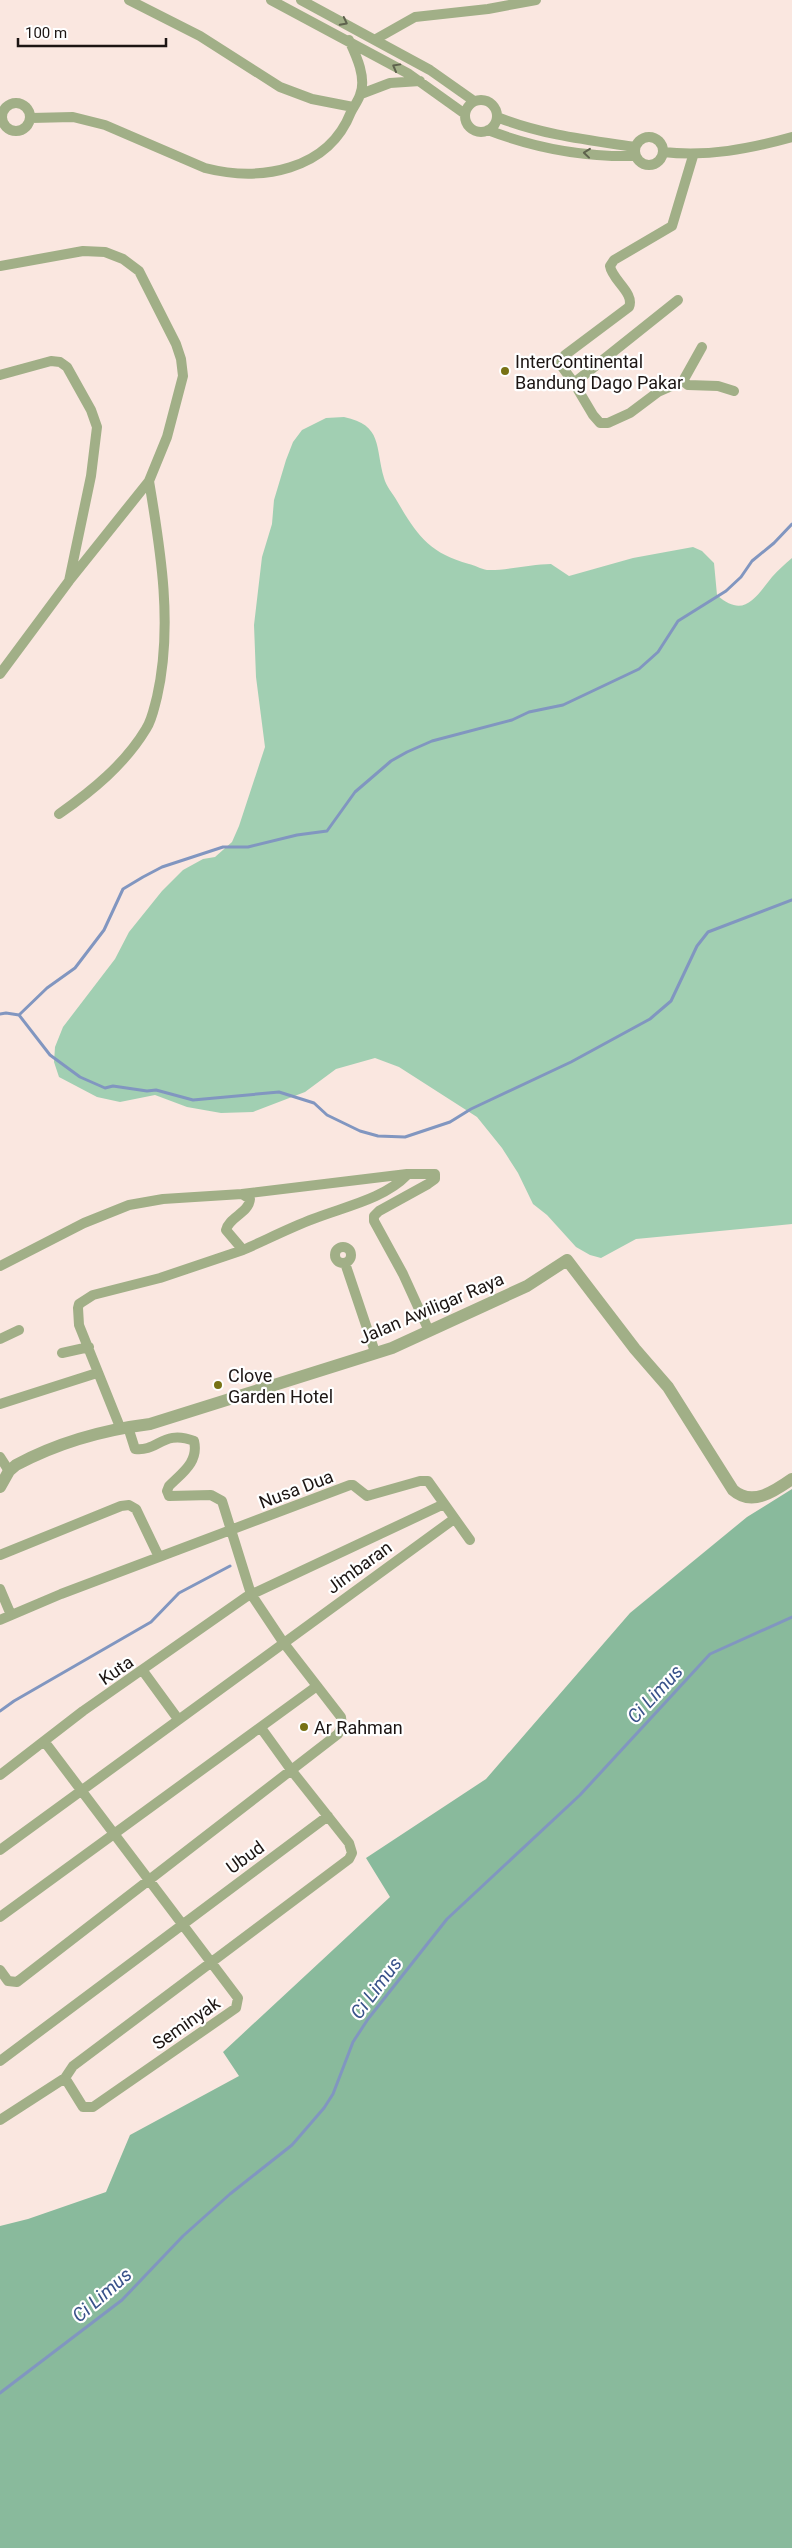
<svg xmlns="http://www.w3.org/2000/svg" width="792" height="2548" font-family="Roboto,sans-serif">
<style>
.green{fill:#a1cfb2}
.forest{fill:#89ba9c}
.lines{fill:none;stroke-linecap:round;stroke-linejoin:round}
.stream{stroke:#8196c0;stroke-width:3}
.minor{stroke:#a1af87;stroke-width:10}
.tertiary{stroke:#a1af87;stroke-width:12}
.oneway{stroke:#5e624d}
.poi-dot{fill:#787215;stroke:#fff;stroke-width:2}
.labels{text-anchor:middle;dominant-baseline:central;stroke-width:4.5;stroke-linejoin:round;paint-order:stroke}
.poi-label{font-size:18px;fill:#1c1513;stroke:#fff;text-anchor:start}
.street-label{font-size:18px;fill:#1c1513;stroke:#fff}
.water-label{font-size:19px;font-style:italic;fill:#39528a;stroke:#fff}
</style>
<rect width="100%" height="100%" fill="#fae7e0"/>
<path class="green" d="M344,417C383,425 375,447 384,478C386,486 393,494 397,501C417,535 429,553 469,564C474,565 481,569 487,570C504,571 532,564 551,564L569,576L633,558L693,547L702,551L714,563L717,595C744,619 755,598 772,577C778,570 785,564 792,558V1224L636,1239L601,1258L590,1255L576,1247L547,1215L533,1204L518,1173L502,1148L477,1117L399,1067L375,1058L336,1069L305,1092L253,1112L221,1113L187,1107L155,1095L120,1102L97,1097L59,1077L54,1062L55,1047L63,1027L115,959L129,932L162,891L183,870L203,859L215,857L232,842L239,826L265,747L256,677L254,625L262,557L272,524L274,500L286,460L293,442L302,430L326,418Z"/>
<path class="forest" d="M792,1489V2548H0V2226L28,2219L106,2192L130,2135L239,2076L223,2052L390,1897L366,1858L486,1779L630,1613L747,1517Z"/>
<g class="lines">
<path class="stream" d="M0,1014L6,1013L19,1015L50,1055L80,1077L105,1088L113,1086L147,1091L156,1090L193,1100L279,1092L314,1103L327,1115L360,1131L378,1136L405,1137L450,1122L471,1109L571,1062L650,1019L671,1001L697,946L708,932L792,900
M19,1015L47,988L75,968L104,930L123,889L143,877L162,867L223,847H248L297,835L327,831L355,792L391,761L407,752L432,741L512,720L529,712L563,705L639,669L658,652L678,621L726,591L741,577L752,561L774,543L792,524
M0,1711L14,1701L151,1622L179,1593L230,1566
M0,2393L122,2300L183,2236L230,2194L292,2145L324,2108L333,2094L353,2042L368,2019L447,1919L580,1795L710,1654L792,1617"/>
<path class="minor" d="M129,0L200,36L280,87L312,99L353,107
M271,0L409,74L465,114
M301,0L430,70L474,101
M376,39L415,17L488,9L536,0
M361,94L390,83L420,81
M465 116a16 16 0 1 1 32 0a16 16 0 1 1-32 0Z
M2 117a14 14 0 1 1 28 0a14 14 0 1 1-28 0Z
M497,117C542,135 588,140 635,147
M31,118L73,117L105,125L205,168C260,182 328,171 351,112C354,106 358,101 360,95C367,78 356,55 349,40
M488,130C537,149 583,157 635,156
M635 151a14 14 0 1 1 28 0a14 14 0 1 1-28 0Z
M663,152C708,157 749,149 792,137
M0,266L83,251L105,252L123,259L139,271L176,344L181,359L183,376L167,437L149,481L69,581
M678,300L574,383L560,364L565,355L629,307C635,293 612,280 610,266L614,260L672,226L693,156
M0,375L51,361L60,362L67,367L91,410L97,427L91,476L69,581L0,674
M683,381L688,385L718,386L734,391
M574,383L593,415L600,423H608L630,413L658,392L683,381L702,347
M59,814C92,791 125,764 146,729C152,720 154,708 157,697C173,627 161,552 149,481
M242,1194L407,1174H435V1179L428,1184L379,1211L374,1216V1221L403,1274L429,1331
M335 1255a8 8 0 1 1 16 0a8 8 0 1 1-16 0Z
M243,1250C266,1240 289,1228 313,1219C343,1207 384,1199 407,1175
M345,1263L375,1352
M0,1266L84,1223L129,1205L163,1199L242,1194L250,1199C249,1213 229,1217 226,1230L243,1250L160,1278L93,1295L79,1304L78,1308L79,1325L120,1427
M0,1339L19,1330
M62,1353L89,1347
M0,1404L97,1373
M0,1457L9,1471
M0,1555L121,1506L129,1505L136,1509L159,1557
M0,1589L11,1615
M0,1620L61,1594L350,1485H353L367,1496L420,1481H428L470,1540
M143,1671L178,1719
M44,1741L238,1998L236,2008L93,2107H83L65,2078L73,2066L349,1859L352,1853L349,1843L292,1771L261,1728
M0,1775L83,1711L246,1597L444,1504
M0,1850L454,1519
M0,1917L317,1686
M0,1970L8,1981L17,1982L338,1734L342,1726L341,1717L283,1642L251,1594L222,1501L211,1495L169,1496L167,1491L169,1486C182,1473 199,1462 194,1441C163,1429 158,1452 135,1449L128,1427
M0,2061L328,1816
M0,2120L65,2078"/>
<path class="tertiary" d="M0,1487L9,1471L16,1465C59,1442 102,1430 150,1424L392,1348L527,1286L567,1260L635,1349L668,1387L733,1490C752,1507 775,1491 792,1479"/>
</g>
<defs><path id="oneway-chevron" d="M-2-3.5L2.5 0L-2 3.5" fill="none" stroke-width="1.6" stroke-linecap="round" stroke-linejoin="round" transform="scale(1.25)"/></defs>
<g class="oneway">
<use href="#oneway-chevron" transform="translate(344 22) rotate(27)"/>
<use href="#oneway-chevron" transform="translate(396 67) rotate(-151)"/>
<use href="#oneway-chevron" transform="translate(587 153) rotate(-174)"/>
</g>
<g class="poi-dot">
<circle cx="505" cy="371" r="5"/>
<circle cx="218" cy="1385" r="5"/>
<circle cx="304" cy="1727" r="5"/>
</g>
<g class="labels">
<g class="poi-label">
<text x="515" y="361">InterContinental<tspan x="515" dy="21">Bandung Dago Pakar</tspan></text>
<text x="228" y="1375">Clove<tspan x="228" dy="21">Garden Hotel</tspan></text>
<text x="314" y="1727">Ar Rahman</text>
</g>
<g class="street-label">
<text transform="translate(431 1308) rotate(-23)">Jalan Awiligar Raya</text>
<text transform="translate(296 1489) rotate(-21)">Nusa Dua</text>
<text transform="translate(359 1567) rotate(-36)">Jimbaran</text>
<text transform="translate(116 1670) rotate(-34)">Kuta</text>
<text transform="translate(245 1857) rotate(-36)">Ubud</text>
<text transform="translate(186 2023) rotate(-35)">Seminyak</text>
</g>
<g class="water-label">
<text transform="translate(655 1694) rotate(-47)">Ci Limus</text>
<text transform="translate(376 1988) rotate(-53)">Ci Limus</text>
<text transform="translate(102 2295) rotate(-41)">Ci Limus</text>
</g>
</g>
<path d="M18 38v8h148v-8" fill="none" stroke="#1c1513" stroke-width="2.5"/>
<text x="25" y="38" font-size="15" fill="#1c1513" stroke="#ffffff" stroke-width="4" paint-order="stroke">100 m</text>
</svg>
